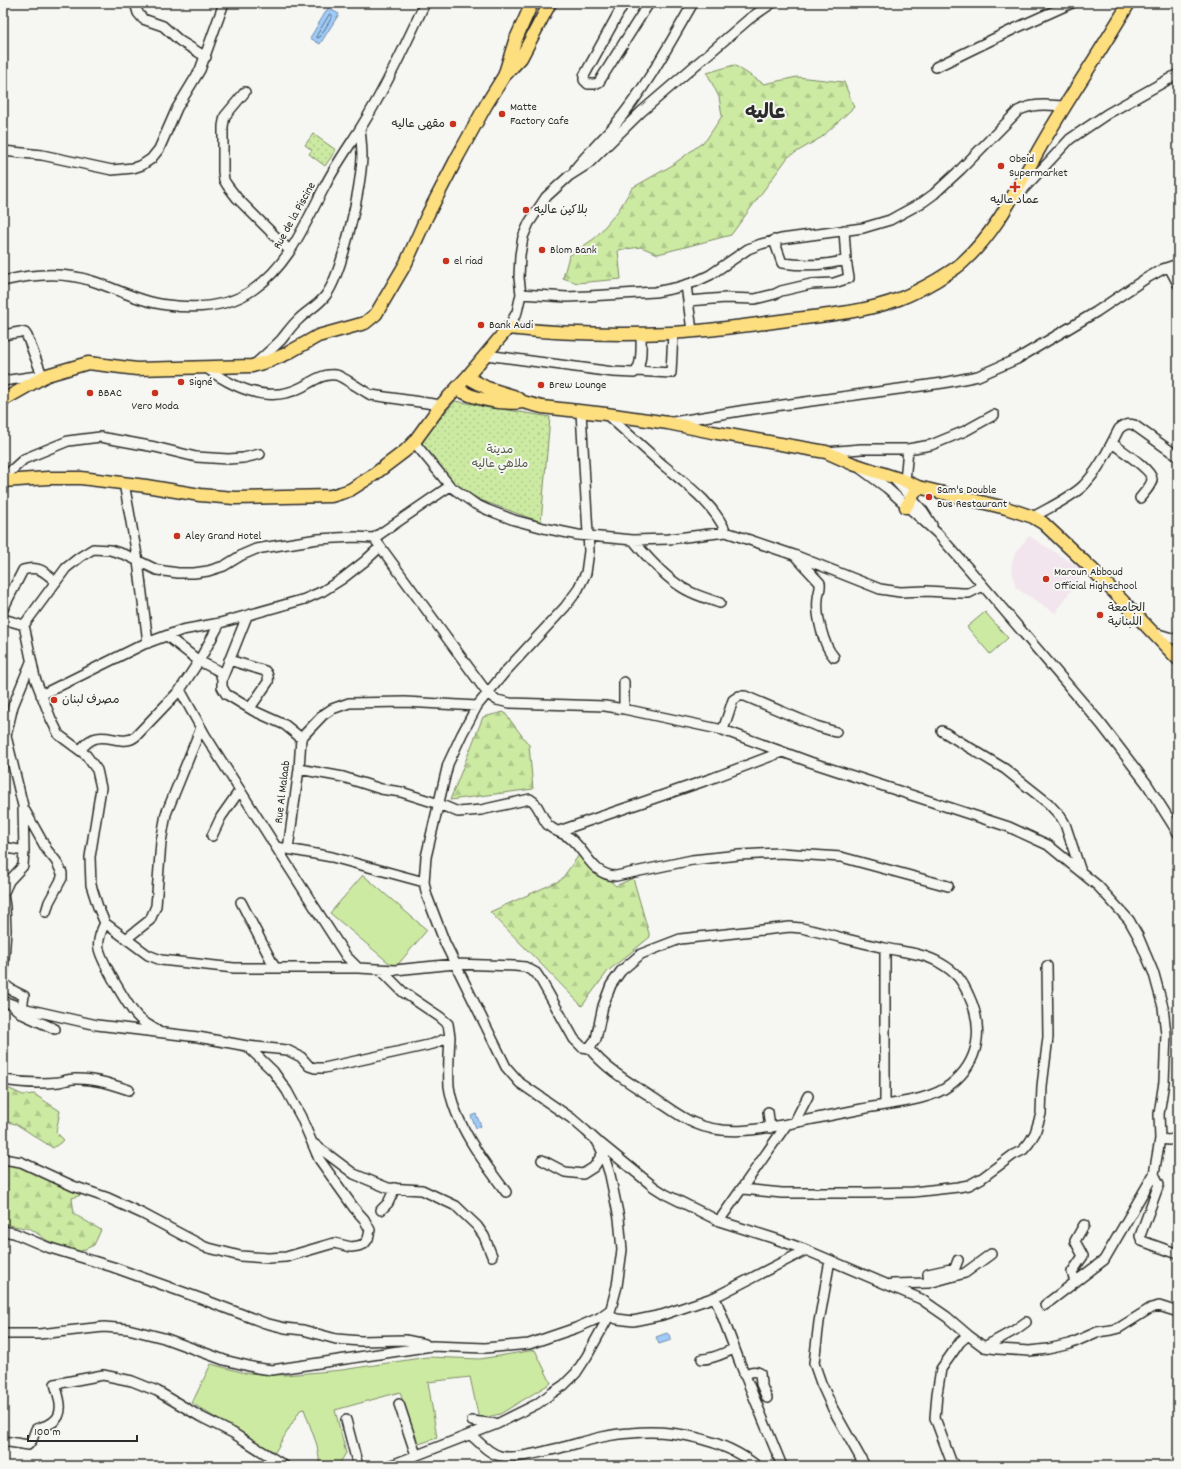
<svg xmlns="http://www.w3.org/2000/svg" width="1181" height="1469" font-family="Dekko,'Playpen Sans Arabic',sans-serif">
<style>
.built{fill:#f2e5ed}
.grass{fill:#cceaa2;stroke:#7c8a66}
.forest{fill:url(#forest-firs);stroke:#7c8a66}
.park{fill:url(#park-dots);stroke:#7c8a66}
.water{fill:#9fcbf9;stroke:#718ba7}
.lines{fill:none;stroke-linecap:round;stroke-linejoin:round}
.shore{stroke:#596b7d;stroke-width:1}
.minor-casing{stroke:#2b2b2b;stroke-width:12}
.major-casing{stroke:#2b2b2b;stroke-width:15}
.minor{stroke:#f6f6f2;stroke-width:9}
.major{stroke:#fedf80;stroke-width:12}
.poi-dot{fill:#c8321e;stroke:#f6f6f2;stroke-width:1.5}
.labels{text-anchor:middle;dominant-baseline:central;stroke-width:4;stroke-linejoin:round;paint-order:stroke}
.poi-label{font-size:12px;fill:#2b2b2b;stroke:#f6f6f2;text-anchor:start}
.street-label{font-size:12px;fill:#2b2b2b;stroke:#f6f6f2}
.park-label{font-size:12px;fill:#535b49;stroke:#f6f6f2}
.town-label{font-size:20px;font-weight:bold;fill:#2b2b2b;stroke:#f6f6f2}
</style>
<defs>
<pattern id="forest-firs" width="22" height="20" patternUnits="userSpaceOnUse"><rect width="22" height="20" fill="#cceaa2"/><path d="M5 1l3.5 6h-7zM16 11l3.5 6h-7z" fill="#afc98c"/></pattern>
<pattern id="park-dots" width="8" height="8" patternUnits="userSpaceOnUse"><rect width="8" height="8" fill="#cceaa2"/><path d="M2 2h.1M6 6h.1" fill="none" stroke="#afc98c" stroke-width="1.8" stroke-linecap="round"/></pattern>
</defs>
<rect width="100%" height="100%" fill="#f6f6f2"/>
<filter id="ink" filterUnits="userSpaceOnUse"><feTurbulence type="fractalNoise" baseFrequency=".025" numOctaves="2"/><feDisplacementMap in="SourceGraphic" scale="8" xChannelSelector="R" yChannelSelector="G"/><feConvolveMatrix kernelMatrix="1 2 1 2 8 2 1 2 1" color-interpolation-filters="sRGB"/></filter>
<g filter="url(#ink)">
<path class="built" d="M1029,536L1085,571L1055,613L1016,588L1011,567L1015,553Z"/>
<path class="grass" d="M985,612L1008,638L990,654L967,627Z
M363,875L427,930L395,968L330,913Z
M535,1350L551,1383L500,1414L479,1419L470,1377L428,1382L437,1438L416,1445L400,1392L335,1410L346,1453L338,1466L320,1465L317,1445L304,1409L300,1410L275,1452L244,1436L192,1403L211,1364L245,1373L285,1375L342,1370L427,1357L480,1359Z"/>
<path class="forest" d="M734,65L764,84L797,77L844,82L854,107L822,137L788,157L731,235L658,254L641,247L618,250L621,279L577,283L563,278L569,256L595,238L618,211L632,188L671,166L706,140L722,116L719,97L707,73Z
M504,712L529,745L533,789L450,800L483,717Z
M579,855L616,886L633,878L650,937L608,971L582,1006L490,912L561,880Z
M3,1086L23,1095L34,1094L60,1111L56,1132L64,1140L53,1148L16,1124L3,1121Z
M3,1164L23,1166L81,1195L72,1198L74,1214L101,1230L94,1245L77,1253L48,1241L31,1229L3,1224Z"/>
<path class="park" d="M313,134L336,150L325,166L309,154L312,150L305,145Z
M455,401L550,417L541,522L483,501L455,486L419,443Z"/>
<path class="water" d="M328,8L339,14L320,44L310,38Z
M476,1114L481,1126L476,1128L471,1116Z
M667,1333L671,1337V1340L659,1344L656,1337Z"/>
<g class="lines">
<path class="shore" d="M330,14L332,15V17L320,37L317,38V35Z"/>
<g class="minor-casing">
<path id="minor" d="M135,3L138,13L143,19L163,26L180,41L206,57
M624,3L584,76V80L588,84H595L599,82L649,3
M936,67L1014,29L1072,3
M245,92L225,116L223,126V172L224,180L227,185L237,198L290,251
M3,151L42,155L112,170L133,168L142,165L151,159L159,149L177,108L200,70L224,3
M575,169C587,154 601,141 614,126C645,89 669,45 693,3
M1016,197L1070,139L1107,114L1178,74
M774,240L782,263C804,266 824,266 846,260L844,230
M1169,267L1178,284
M3,281C32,274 63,271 92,281C117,289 141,302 167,305C196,309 229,307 254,289C290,264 305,223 325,186C335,166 348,148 360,129C385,89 405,46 425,3
M686,285L692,331
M521,294L567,297L589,296L655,292L675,288L695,282L710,275L748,249L761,244L781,239L863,228L890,220L923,202L934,194L961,169L1018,111C1032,103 1048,105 1064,106
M688,301L726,298L755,299L775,294L781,291L811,284L834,283L849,278L846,260
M508,328L517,312L521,294L519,278L520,255L523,237L529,223L546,197L569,176L588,164L641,112L749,19L772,3
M3,335L20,332L25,333L27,336L42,375
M486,355L613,372L634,373C643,367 641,344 641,334
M254,365C263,357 272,349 281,340C287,333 292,325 299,319C307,311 319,305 326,295C343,272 361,186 362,157C362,147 361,138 360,129
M205,367C232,387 268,405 302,387C313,381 323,373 336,375C342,376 363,391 371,395L441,405
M636,371L671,373L673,333
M3,381L44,375
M606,414C625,431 644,448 663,465C687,485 713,503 726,532
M673,422L746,410L943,383L978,376L1017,359L1096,312L1145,279L1163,269L1178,264
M1112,443C1121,450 1151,469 1152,479C1152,485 1144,493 1140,498
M826,452L861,449H908L931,445L965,431L994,415
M861,469L887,488L937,533L968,568L1101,724L1147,784L1178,833
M3,478L24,459L68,441L100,437L155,447L196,457L228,459L243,458L260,454
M893,478L923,511L932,525
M905,481L908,449
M124,483L138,561L148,643
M450,486L475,504L488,510L514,520L544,528L578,535L633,540L669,539L726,532L794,555L880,589L900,592L926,591L962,593H969L983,586
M1033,517C1050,507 1069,499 1083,486C1099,470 1109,448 1119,429C1124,424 1128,423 1134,425L1176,455
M374,538L488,694L497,700L510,703L605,706L624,709L723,730L810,762L1009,827L1048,845L1098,886L1129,920L1138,936L1154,974L1163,1007L1166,1034L1164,1082L1159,1114L1160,1139L1169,1140L1178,1138
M633,540C646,556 660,572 677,584C689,593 705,598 720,603
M796,557L820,583C821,589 818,593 818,599C816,615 823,645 834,657
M3,609L23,570C39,565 45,572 56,582
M3,619L24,625L66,568L80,557L93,549L110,550L126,555L157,570L178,573H194L208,571L224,566L242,555L256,549L318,539L355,537L374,538L450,486L414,442
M24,625L35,678L51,719L59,735L86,755L97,770L101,788L90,857L91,885L98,907L105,923L148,955L161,960L234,968H358L395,970L455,964L515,966L525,967L536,973L542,982L574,1039L582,1047L589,1048C607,1070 627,1081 650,1096C664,1104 679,1117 694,1123C724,1136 757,1130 788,1124C813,1119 837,1114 862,1109C889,1103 928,1102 950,1085C980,1062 984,1028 969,996C962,980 956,972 940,963C923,953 903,952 885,948C857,942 829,934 801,928L790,927L680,939L641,954L621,971L611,985L603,1006L596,1039L589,1048
M1152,632L1178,640
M167,636L199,661L215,669L220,672L222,679V687L226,694L254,711L285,725L301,738L323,715L332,709L349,703L405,702L477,706
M229,660L265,671C268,674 269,677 268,682L250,708
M222,679L247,616
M180,690L205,735L276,847L332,857L424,882
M41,695L144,644L182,630L220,623L305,599L323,591L342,579L365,561L380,547
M624,709V682
M723,730L733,700L739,696H745L816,726L836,732
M942,731L1005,769L1048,803L1061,817L1065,824L1081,872
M80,750C85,745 89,739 97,738C110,735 125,746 136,736L180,690L199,661L220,623
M299,769L343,777L381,789L401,792L439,804L458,812L481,810L530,799C538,803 541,816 547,824C553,831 563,833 570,838C587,852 592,875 616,876L692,860L739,855L780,853L841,857L948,886
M24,809L47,850L56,861L62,873V878L49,902L46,912
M559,831L713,778L782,752
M212,836L221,817L240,790
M3,847L24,851L23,806L6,736L13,706L31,662
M276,847L346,956L358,968
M288,849L299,769L301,738
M241,902L275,968
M105,923C101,931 97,940 99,949C102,962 129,1009 139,1018C145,1024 153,1027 159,1032
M126,939L150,920L156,906L161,842L166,814L201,728
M885,948V1104
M3,974L6,930L5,907L3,894L9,881L23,866L24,851
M3,980C5,989 17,992 24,996L22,1008
M3,1001L22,1008L97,1025L198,1037L247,1046L287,1050L301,1057L309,1066L315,1068H324L433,1044L450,1037L448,1024L440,1017L403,992L381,970
M14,1007L22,1014L55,1029
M450,1037C449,1053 448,1070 449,1086C454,1123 484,1163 506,1192
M3,1080C22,1083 40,1084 59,1082C64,1081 69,1079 74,1079C93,1078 111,1084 129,1090
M768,1112L770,1128
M794,1123L808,1096
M600,1143L654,1187L665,1194L719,1221L776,1239L806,1250L921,1299L947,1317L968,1335L960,1342L941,1369L937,1394L935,1418L951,1461L955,1466
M314,1144L354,1174L388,1188L422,1190L456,1206L477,1226L484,1236L492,1256
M3,1159L21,1162L73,1186L108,1198L143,1214L205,1247L240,1256L268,1258L286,1257L334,1243L351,1247L358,1246L364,1244L368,1239L370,1230L364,1219L354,1208L319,1159L301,1117L287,1091L273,1071L247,1046
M542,1160L565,1172L583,1174L594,1167L603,1153
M1154,1174L1159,1184L1140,1236L1142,1241L1178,1254
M743,1189L782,1193H866L913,1192L958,1187L969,1185L982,1178L1013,1155L1023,1150L1029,1143L1035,1133L1041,1114L1042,1086L1048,1037L1047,966
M381,1210L388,1203L395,1188
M719,1221L787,1124
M3,1231L14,1233L47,1247L113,1267L202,1299L265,1323L285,1328L303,1330L336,1339L361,1341L405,1340L425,1344
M830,1260L819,1322L814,1363L821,1383L833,1409L865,1466
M1075,1282L1072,1272L1083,1256L1075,1241L1084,1225
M929,1283L928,1274L955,1268L958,1260
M892,1284L929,1283L965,1273L991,1254
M715,1297L740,1363L782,1466
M1045,1305L1104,1260L1154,1174L1160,1139
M609,1316L617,1319L633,1321L662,1315L715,1297L806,1250
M3,1334H39L104,1327L128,1329L164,1338L224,1360L257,1368L272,1370L432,1346L485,1348L529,1344L576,1328L599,1318L610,1310
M968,1335L984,1347L998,1349L1029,1351L1048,1349L1070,1344L1097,1332L1111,1330L1119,1328L1151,1308L1159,1306L1178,1312
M984,1347L1015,1330L1026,1322
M702,1359C714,1359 723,1353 734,1349
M744,1375C750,1372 754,1370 760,1373L761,1384L767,1398
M399,1404L416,1455
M346,1420L358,1466
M472,1421L496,1424
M471,1435C479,1442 488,1453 500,1456C517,1460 543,1451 560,1448C583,1442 607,1434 631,1433C674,1429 723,1439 757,1466
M3,1441L28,1445L32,1440L36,1429C41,1427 49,1425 53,1422C66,1413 58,1395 55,1384L103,1375L132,1381L157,1391L201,1417L233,1433L285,1466
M389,1466L497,1424L537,1404L552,1393L564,1385L576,1373L587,1356L609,1316L617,1286L622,1250L619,1218L610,1175L603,1153L597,1141L586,1131L571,1118L520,1083L506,1067L445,943L427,896L424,882L426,857L448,764L462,734L477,706L505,672L565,607L577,591L586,573L589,551L581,412"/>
</g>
<g class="major-casing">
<path id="major" d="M505,73L515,41L532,3
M467,377L487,388L513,396L523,402L542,407L606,414L668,423L712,432L826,452L853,464L905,481L918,487L1006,508L1033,517L1043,523L1092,569L1178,659
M456,389C476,399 500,405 523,402
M3,400L47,375L88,363L137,369L252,366L269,361L286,354L318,336L365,323L376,314L406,263L427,216L458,156L486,105L504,76L521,58L550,3
M3,481L48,478H81L146,486L200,495L234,498L331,496L341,493L350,490L372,476L405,451L414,442L441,405L467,377L508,328C562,334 617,335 671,333C708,331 744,326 780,321C818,316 863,313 899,299C912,294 925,287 937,280C946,274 956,269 963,262C1000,229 1020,181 1045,139C1072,93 1102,49 1129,3
M906,507L918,487"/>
</g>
<use href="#minor" class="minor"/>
<use href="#major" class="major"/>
</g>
</g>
<g class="poi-dot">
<circle cx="502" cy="114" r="4"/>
<circle cx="453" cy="124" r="4"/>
<circle cx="1001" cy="166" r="4"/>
<path d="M1013 181h4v4h4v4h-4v4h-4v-4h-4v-4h4z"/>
<circle cx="526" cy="210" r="4"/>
<circle cx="542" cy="250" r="4"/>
<circle cx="446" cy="261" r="4"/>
<circle cx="481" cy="325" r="4"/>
<circle cx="181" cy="382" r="4"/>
<circle cx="541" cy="385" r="4"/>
<circle cx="90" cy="393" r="4"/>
<circle cx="155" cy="393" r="4"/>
<circle cx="929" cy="497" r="4"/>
<circle cx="177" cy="536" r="4"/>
<circle cx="1046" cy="579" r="4"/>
<circle cx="1100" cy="615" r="4"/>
<circle cx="54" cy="700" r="4"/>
</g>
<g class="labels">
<g class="poi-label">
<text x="510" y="107">Matte<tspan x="510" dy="14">Factory Cafe</tspan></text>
<text x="445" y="124" text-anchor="end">مقهى عاليه</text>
<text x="1009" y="159">Obeid<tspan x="1009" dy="14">Supermarket</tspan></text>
<text x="1015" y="200" text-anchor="middle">عماد عاليه</text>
<text x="534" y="210">بلاكين عاليه</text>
<text x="550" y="250">Blom Bank</text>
<text x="454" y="261">el riad</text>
<text x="489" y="325">Bank Audi</text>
<text x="189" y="382">Signé</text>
<text x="549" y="385">Brew Lounge</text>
<text x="98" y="393">BBAC</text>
<text x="155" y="406" text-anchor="middle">Vero Moda</text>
<text x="937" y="490">Sam's Double<tspan x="937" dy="14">Bus Restaurant</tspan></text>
<text x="185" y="536">Aley Grand Hotel</text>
<text x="1054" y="572">Maroun Abboud<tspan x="1054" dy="14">Official Highschool</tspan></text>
<text x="1108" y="608">الجامعة<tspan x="1108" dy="14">اللبنانية</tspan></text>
<text x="62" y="700">مصرف لبنان</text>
</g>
<g class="street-label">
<text transform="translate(295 216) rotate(-61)">Rue de la Piscine</text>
<text transform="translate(283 792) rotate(-83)">Rue Al Malaab</text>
</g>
<g class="park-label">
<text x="500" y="450">مدينة<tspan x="500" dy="14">ملاهي عاليه</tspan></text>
</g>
<g class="town-label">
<text x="765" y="114">عاليه</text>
</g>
</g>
<rect width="1181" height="1469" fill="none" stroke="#f6f6f2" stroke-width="16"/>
<rect x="8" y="8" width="1165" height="1453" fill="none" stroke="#2b2b2b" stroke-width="1.5" filter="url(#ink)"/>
<path d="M28 1435v6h109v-6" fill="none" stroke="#2b2b2b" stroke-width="2"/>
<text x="34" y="1435" font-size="12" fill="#2b2b2b" stroke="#f6f6f2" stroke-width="3" paint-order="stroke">100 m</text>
</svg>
